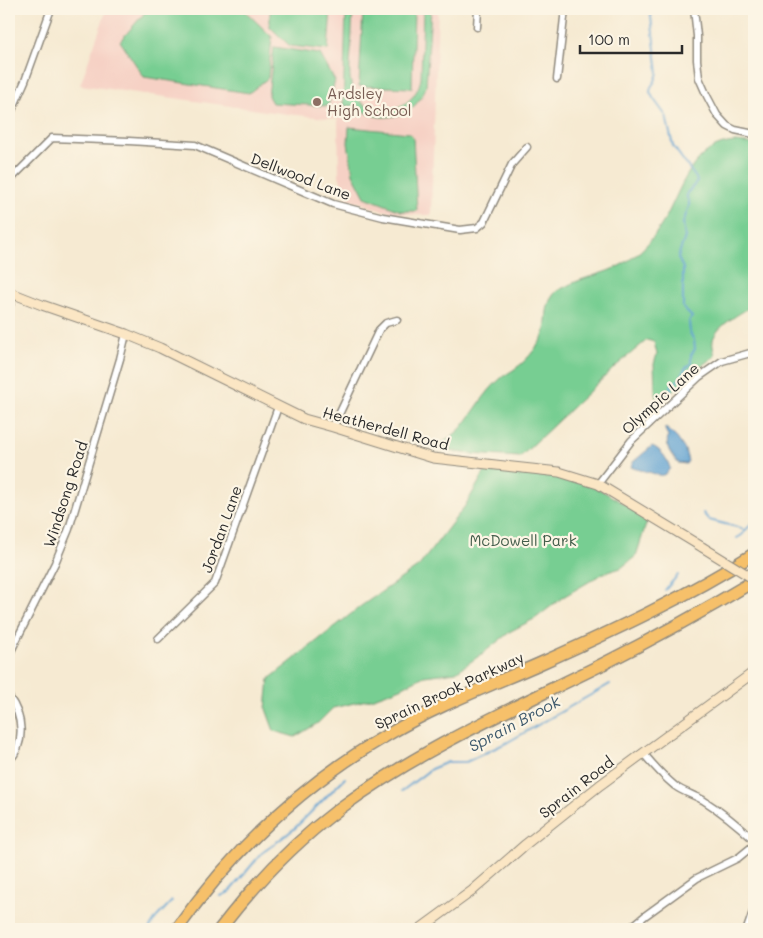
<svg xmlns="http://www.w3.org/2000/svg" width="763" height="938" font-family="Mali,sans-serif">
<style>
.built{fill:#f6d1c5}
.green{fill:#77ce92;stroke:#517c5e}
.water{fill:#5da0d1;stroke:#44667e}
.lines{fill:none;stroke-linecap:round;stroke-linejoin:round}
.stream{stroke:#5da0d1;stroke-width:2}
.street-casing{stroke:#908a7e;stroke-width:9}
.secondary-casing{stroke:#908a7e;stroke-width:11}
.highway-casing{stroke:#908a7e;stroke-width:14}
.street{stroke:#fff;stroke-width:6}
.secondary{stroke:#fbe6c4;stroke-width:9}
.highway{stroke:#f6c06b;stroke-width:11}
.secondary-bridge-casing{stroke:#908a7e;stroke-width:11;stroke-linecap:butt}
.secondary-bridge{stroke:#fbe6c4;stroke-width:9}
.education-dot{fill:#8d6e63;stroke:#fcf5e5;stroke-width:2}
.labels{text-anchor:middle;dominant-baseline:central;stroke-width:4.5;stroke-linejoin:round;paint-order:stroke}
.education-label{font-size:15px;fill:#785e54;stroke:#fcf5e5;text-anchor:start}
.street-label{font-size:15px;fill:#2b2b2b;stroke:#fcf5e5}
.park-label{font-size:15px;fill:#425c4a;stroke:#fcf5e5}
.water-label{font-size:16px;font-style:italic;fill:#3f5a6d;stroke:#fcf5e5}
</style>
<rect width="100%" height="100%" fill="#fcf5e5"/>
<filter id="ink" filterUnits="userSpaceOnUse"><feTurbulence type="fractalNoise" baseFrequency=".02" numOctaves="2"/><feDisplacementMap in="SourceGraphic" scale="10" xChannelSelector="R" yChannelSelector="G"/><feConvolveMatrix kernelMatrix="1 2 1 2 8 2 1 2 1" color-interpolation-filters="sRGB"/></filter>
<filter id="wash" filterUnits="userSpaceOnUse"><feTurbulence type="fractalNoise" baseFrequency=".0096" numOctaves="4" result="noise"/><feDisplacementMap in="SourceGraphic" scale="20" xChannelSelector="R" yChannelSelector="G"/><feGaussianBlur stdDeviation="1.12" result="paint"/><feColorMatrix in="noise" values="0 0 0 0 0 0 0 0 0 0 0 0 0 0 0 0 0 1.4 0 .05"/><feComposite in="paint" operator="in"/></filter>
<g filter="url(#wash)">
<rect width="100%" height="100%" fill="#f6ead2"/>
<path class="built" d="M107,9H438L431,215H415L380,210L347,198L339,176L338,119L287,114L80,85Z"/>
<path class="green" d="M148,9H243L272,37L268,78L249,93L144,77L120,41Z
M270,9H331L328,50L290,46L270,27Z
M346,9H353C352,23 352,37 351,51C350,64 348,78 353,90C367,123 417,113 421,77L423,9H431L426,87C418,107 406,117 383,117C374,117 364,113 358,106H343Z
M363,9H414L412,88L359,86Z
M274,47L320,54L335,81L328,106L272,103L268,96Z
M349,127L409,133L413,137L417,211H401L365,197L353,174L348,143Z
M736,142L754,144V305C742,312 716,326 713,340C712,345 714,351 715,356L701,366L659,403L656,398L655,389L654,364L657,354L654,342L647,340L616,366L520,457C491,455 463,455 436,448C444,441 455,435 462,427C475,411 485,392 500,379C504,375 511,372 516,368C526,361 534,351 541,340C550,326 542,308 554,294C556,291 560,289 563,288C585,275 612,274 632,258C645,249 656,234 664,221C682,188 692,144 736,142Z
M487,468L567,477L594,486L648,518L636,556L621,568L604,573L563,597L536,618L511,631L482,654L456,672L424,676L401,688L371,699L333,708L318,723L295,737L274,731L266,709L269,679L361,606L419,566L465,506Z"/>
<path class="water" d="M665,427L677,438L685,450L688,461L686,464L678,463C671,454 665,448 668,436L665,430Z
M652,446C661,449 668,460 670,468C663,480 658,474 648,472C642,470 637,470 631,467L633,462Z"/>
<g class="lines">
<path class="stream" d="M650,9L658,73L655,81L651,87L650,92L653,98L666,116L673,146L696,178L697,182L687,193V198L689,201V206L683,223L685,237L680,251L678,258L683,268V308L692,317L689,321L690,333L694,340L695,349L691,355V364C685,367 682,372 681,378L671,386V391L656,406
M703,513L709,520L741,528L745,531
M737,538L742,535L754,520
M665,590L678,575
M402,791L431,769L448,762H466L508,742L610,684
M221,896L229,892L262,853L294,829L345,778
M149,929L156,918L172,901"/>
</g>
</g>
<g filter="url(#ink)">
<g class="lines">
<g class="street-casing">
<path id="street" d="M694,9L697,36V60L699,78L707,96L717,115L727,126L735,130L754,134
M477,27L478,9
M557,79L565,9
M9,117L25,81L51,9
M9,181L52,138L129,141L195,145L333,204L383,217L460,230L477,228L484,222L512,164L527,147
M9,307L14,294
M333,427L379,330L386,323L397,320
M598,484L631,441L699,377L722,361L754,352
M158,639L215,583L278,407
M9,655L55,563L69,529L120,359L126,334
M9,697C23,716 26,743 9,761
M643,753C653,765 663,776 675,786C683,792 694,795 703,800C722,812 738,825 754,840
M629,929L646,915L697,878L738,858L754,845
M747,929L754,909"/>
</g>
<g class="secondary-casing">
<path id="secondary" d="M9,292L42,305L126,334L160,348L304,419L333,427L433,458L559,472L598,484L702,547
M420,929L472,891L526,844L600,785L754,672"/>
</g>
<g class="highway-casing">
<path id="highway" d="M177,929C233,850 304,783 389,734C436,706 489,686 539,664C613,631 686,597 754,554
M220,929C254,885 294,843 339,809C420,749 512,709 601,665C653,639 704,611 754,581"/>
</g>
<use href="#street" class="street"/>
<use href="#secondary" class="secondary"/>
<use href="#highway" class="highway"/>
<g class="secondary-bridge-casing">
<path id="secondary-bridge" d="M702,547L754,579"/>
</g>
<use href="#secondary-bridge" class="secondary-bridge"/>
</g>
</g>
<circle class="education-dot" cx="317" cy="102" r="5"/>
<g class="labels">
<g class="education-label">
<text x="327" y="93">Ardsley<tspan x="327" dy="17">High School</tspan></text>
</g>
<g class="street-label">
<text transform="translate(301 176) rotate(21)">Dellwood Lane</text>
<text transform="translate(660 398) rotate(-42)">Olympic Lane</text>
<text transform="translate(386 428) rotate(15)">Heatherdell Road</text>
<text transform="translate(65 494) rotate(-72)">Windsong Road</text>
<text transform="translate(221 529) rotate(-70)">Jordan Lane</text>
<text transform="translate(449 690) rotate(-25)">Sprain Brook Parkway</text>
<text transform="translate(576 787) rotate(-38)">Sprain Road</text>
</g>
<g class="park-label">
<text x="523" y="540">McDowell Park</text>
</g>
<g class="water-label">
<text transform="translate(514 723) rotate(-28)">Sprain Brook</text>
</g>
</g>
<rect width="763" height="938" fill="none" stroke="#fcf5e5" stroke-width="30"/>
<path d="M580 45v8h102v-8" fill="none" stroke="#2b2b2b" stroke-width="2.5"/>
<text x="588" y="45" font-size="15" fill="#2b2b2b" stroke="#fcf5e5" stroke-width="4" paint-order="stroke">100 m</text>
</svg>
